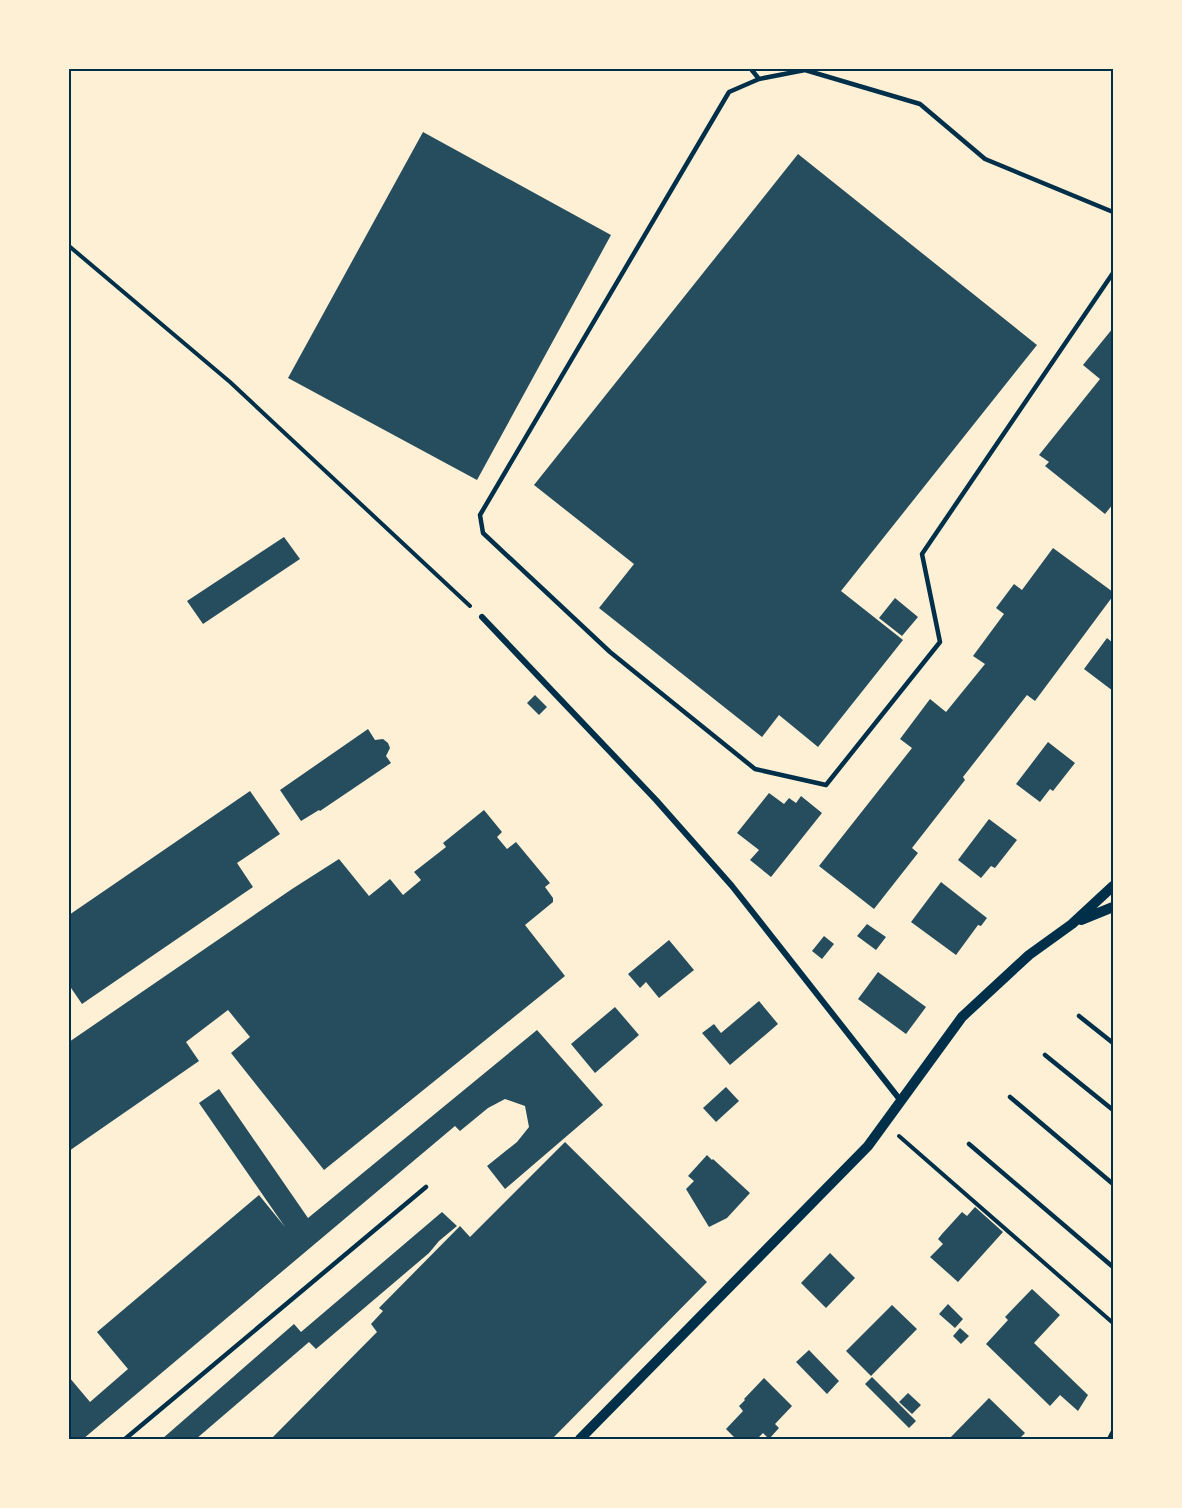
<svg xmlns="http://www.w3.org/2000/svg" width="1182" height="1508" font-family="'Crimson Pro',serif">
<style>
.building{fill:#264d5e}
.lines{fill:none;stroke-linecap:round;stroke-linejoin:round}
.path{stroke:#003049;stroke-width:4}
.service{stroke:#003049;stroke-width:4.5}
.minor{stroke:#003049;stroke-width:6}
.tertiary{stroke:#003049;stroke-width:10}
.neatline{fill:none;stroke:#003049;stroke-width:2}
</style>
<rect width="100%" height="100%" fill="#fdf0d5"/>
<path class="building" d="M423,132L611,235L477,480L288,378Z
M798,154L1037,345L841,591L903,640L818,747L779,715L762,737L599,608L634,564L534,485Z
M1113,328V504L1105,514L1045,466L1049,462L1039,455L1100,379L1083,365Z
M284,537L300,559L203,624L187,601Z
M1053,548L1113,592V596L1035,701L1027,695L963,777L965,780L912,848L918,853L874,909L819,866L912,748L900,739L930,699L946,712L985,664L973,656L1004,614L996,608L1014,584L1022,590Z
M895,598L918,617L902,636L879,618Z
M1107,638L1113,643V691L1084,669Z
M535,695L547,707L539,715L527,703Z
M368,729L375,740L383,739L388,743L390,748L386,756L391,763L320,811L319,810L301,821L280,790Z
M1048,742L1075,763L1053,791L1050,789L1040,802L1016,784Z
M250,791L280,834L237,863L253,887L82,1004L69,985V915Z
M769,793L784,804L789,798L796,803L801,796L822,813L771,877L750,860L759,850L737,833Z
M484,810L502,832L497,837L507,849L516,842L550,883L545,887L553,898V902L525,925L565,976L324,1170L231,1053L250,1037L228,1010L186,1042L199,1061L69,1151V1042L292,889L339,859L369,896L390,879L403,895L421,880L414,872L446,847L443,843Z
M989,819L1017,840L995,868L991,866L981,878L958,860Z
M941,882L987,918L981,926L978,925L956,955L911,922Z
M867,924L886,937L876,950L857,936Z
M824,936L834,944L822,959L812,951Z
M669,940L694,970L659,998L646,982L640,988L628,974Z
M878,972L926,1007L906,1034L858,999Z
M759,1001L778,1024L730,1065L702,1033L714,1024L721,1033Z
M615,1007L639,1035L595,1073L571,1044Z
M537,1030L603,1105L505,1189L487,1166L517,1142L529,1127L525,1106L505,1099L488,1108L460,1131L455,1126L83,1439H69V1377L90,1402L128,1369L97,1332L259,1195L285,1227L199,1103L219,1089L308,1218Z
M726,1087L739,1101L716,1122L703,1108Z
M565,1142L707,1282L552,1439H271L377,1332L371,1324L383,1311L379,1308L460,1226L470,1237Z
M707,1155L712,1160L713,1159L750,1193L727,1218L709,1227L686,1189L694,1181L688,1176Z
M975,1207L1003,1232L958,1282L930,1257L943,1244L938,1239L942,1234L962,1212L967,1216Z
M442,1212L457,1226L439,1241L429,1253L316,1349L309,1342L196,1439H162L294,1324L301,1332Z
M830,1253L855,1278L826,1308L801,1283Z
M1032,1289L1060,1315L1034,1343L1088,1395L1078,1411L1060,1395L1050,1406L986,1344L1008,1320L1005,1317Z
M948,1304L963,1319L955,1328L939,1314Z
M892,1305L917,1329L871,1376L846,1351Z
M960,1328L969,1336L961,1344L953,1336Z
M809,1350L839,1381L827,1394L796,1362Z
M872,1377L916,1421L909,1428L865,1384Z
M764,1378L792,1406L775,1424L779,1428L769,1439L763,1433L757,1439H736L726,1429L743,1411L739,1406L745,1400L744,1399Z
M908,1393L921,1405L912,1414L899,1402Z
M989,1398L1025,1433L1019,1439H949Z"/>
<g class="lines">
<path class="path" d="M69,246L230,382L470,606
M899,1136L1113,1323"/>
<path class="service" d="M751,69L759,79
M1113,212L985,159L920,104L805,70L759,79L729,92L480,515L483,533L610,652L755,769L826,785L940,642L922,554L1113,273
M1079,1016L1113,1043
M1045,1055L1113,1110
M1010,1097L1113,1184
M969,1144L1113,1267
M125,1439L426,1187"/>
<path class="minor" d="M482,617L656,800L732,886L901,1101
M1110,1439L1113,1433"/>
<path class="tertiary" d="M1081,920L1113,907
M580,1439L868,1146L962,1017L1029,955L1072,924L1113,886"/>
</g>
<rect width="1182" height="1508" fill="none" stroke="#fdf0d5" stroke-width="141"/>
<rect x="70" y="70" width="1042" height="1368" class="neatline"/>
</svg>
